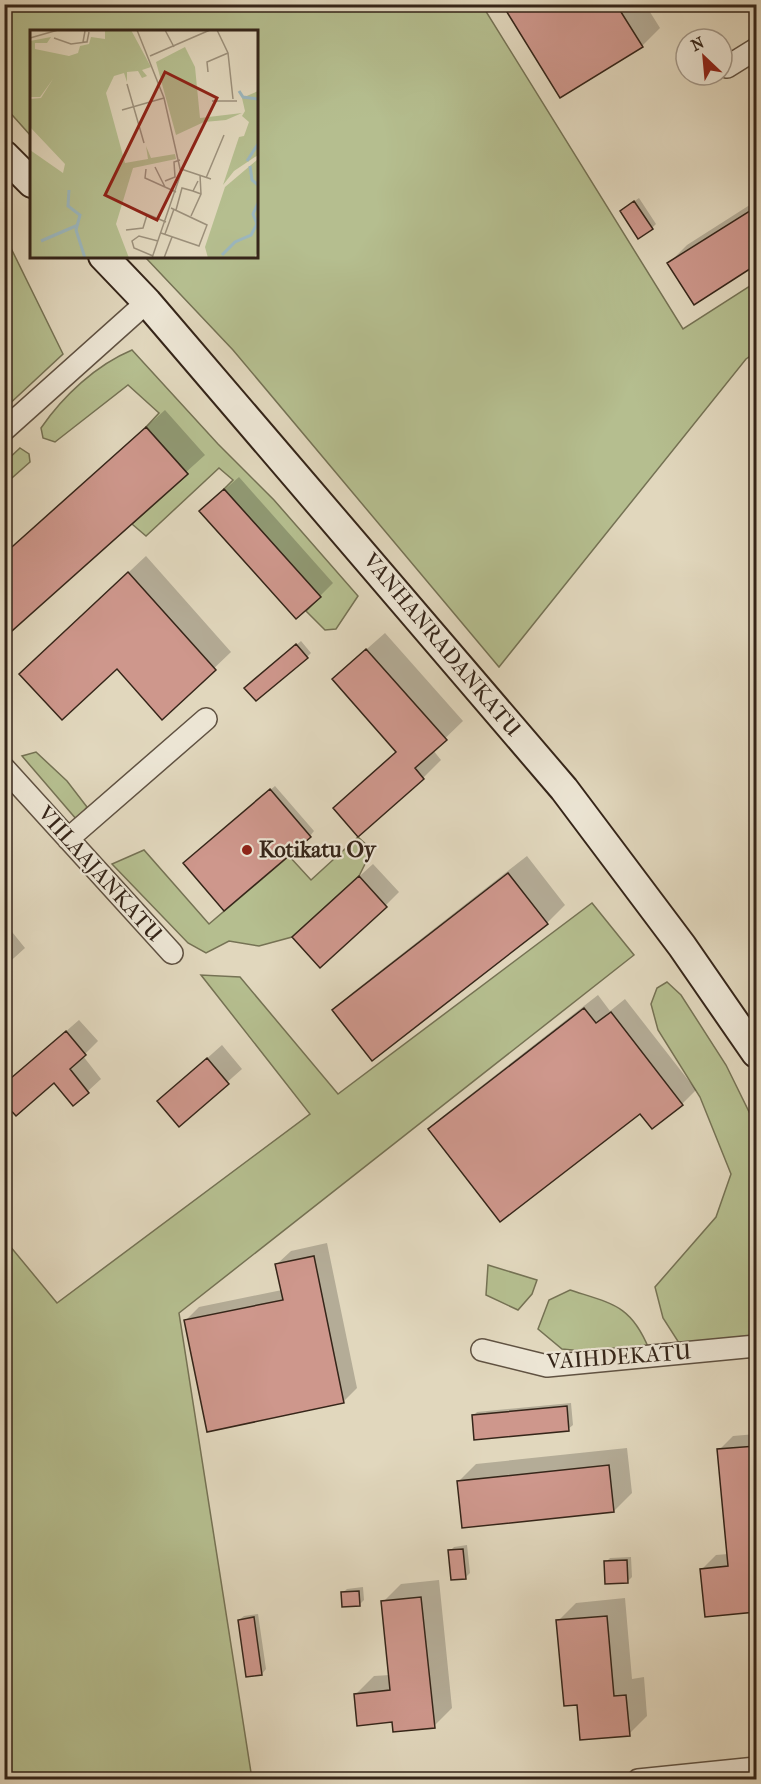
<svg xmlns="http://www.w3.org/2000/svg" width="761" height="1784" font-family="'IM FELL French Canon',serif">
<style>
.green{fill:#b5be8f;stroke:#757254;stroke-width:1.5}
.shadow{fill:#0003}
.building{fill:#ce978c;stroke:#352519;stroke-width:1.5}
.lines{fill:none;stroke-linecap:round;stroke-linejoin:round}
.street-casing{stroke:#605242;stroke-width:24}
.secondary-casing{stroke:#352519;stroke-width:32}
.street{stroke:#ece5d4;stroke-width:21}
.secondary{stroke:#ece5d4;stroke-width:28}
.poi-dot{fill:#8f2418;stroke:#ece5d4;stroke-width:2}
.labels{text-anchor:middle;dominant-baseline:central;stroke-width:4.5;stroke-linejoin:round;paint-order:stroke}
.street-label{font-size:22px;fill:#352519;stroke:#ece5d4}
.poi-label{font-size:22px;font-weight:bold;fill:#352519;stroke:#ece5d4;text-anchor:start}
.inset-river{fill:none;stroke:#9bb6bd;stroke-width:3}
.inset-road{fill:none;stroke:#9c907b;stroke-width:1.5}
.view{fill:#8f2418;fill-opacity:0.15;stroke:#8f2418;stroke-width:3}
.inset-edge{fill:none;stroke:#352519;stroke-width:3}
</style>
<rect width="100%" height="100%" fill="#e1d7bd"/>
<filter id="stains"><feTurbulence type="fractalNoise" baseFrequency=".00333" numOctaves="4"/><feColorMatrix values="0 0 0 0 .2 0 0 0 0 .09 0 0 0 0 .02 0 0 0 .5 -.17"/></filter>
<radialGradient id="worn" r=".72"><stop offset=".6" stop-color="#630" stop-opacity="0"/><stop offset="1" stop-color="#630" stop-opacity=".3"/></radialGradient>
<path class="green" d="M5,4L482,5L683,329L756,282V352L746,359L499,667L233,350L145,257L256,256V32H32L31,136L5,107Z
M5,236L63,354L5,408H4Z
M132,350L218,444L274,500L358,596L336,629L325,630L306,611L320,597L224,489L233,480L219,468L146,536L132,524L188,474L146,427L159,413L128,385L55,442L43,438L41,428C63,396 96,365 132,350Z
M20,448L29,454L30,462L5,484V462Z
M36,752L67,781L87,807L77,820L22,756Z
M358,837L372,850L359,876L292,937L259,946L229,941L206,953L188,943L112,864L144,850L209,924L289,856L311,880Z
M592,903L634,955L179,1313L252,1779H5V1240L57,1303L310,1114L201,975L240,977L338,1094Z
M667,982L681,995L726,1065L756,1126V1335L679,1343L663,1318L655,1287L716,1217L731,1174L700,1097L658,1030L651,1004L657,988Z
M488,1265L537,1280L532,1294L518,1310L486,1295Z
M570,1290C613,1304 631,1305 649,1349L593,1352L562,1349L538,1329L549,1300Z"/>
<path class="shadow" d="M504,4H645L660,28L642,46Z
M639,198L656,224L652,228L626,207Z
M756,201V264L694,303L669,263L687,245Z
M165,410L205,455L8,633L4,554Z
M239,477L333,583L320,596L215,498Z
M146,556L231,652L162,718L117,667L38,657Z
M385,633L463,721L433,750L441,760L423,778L335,808L397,751L352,662Z
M301,641L311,653L307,657L250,684Z
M275,786L314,831L310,836L189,859Z
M527,856L565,905L547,923L334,1011L352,993Z
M373,864L399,892L385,906L308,923Z
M4,922L25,948L4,967Z
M598,995L610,1011L625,999L696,1090L682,1104L652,1127L640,1111L430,1129L443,1116Z
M79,1020L98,1041L83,1056L101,1079L88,1091L73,1104L54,1081L10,1080Z
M222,1045L242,1069L179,1125L159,1101Z
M327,1243L357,1388L344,1401L208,1430L185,1321L199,1307L282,1290L277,1264L291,1251Z
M571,1403L573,1425L568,1429L473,1416L477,1412Z
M756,1434V1610L707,1615L702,1569L716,1555L728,1554L719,1450L733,1436Z
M627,1448L632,1493L614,1511L458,1482L476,1464Z
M467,1545L470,1573L466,1577L450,1551L454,1547Z
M631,1557L632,1577L628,1581L606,1562L610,1558Z
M439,1580L452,1708L434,1726L394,1720L356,1694L374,1676L390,1675L383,1602L401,1584Z
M363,1587L364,1600L360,1604L342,1593L347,1589Z
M625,1598L632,1679L644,1677L647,1716L629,1734L578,1704L558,1621L576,1603Z
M258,1614L266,1669L262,1674L239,1620L244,1616Z"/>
<path class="building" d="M502,4H616L643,47L560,98Z
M634,201L653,229L638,239L620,211Z
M756,207V265L694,305L667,263Z
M146,427L188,474L4,638V554Z
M224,489L321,597L296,619L199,511Z
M128,572L216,670L162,720L117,669L62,720L19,674Z
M296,644L308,658L256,701L244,688Z
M366,649L447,740L415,768L424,779L358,837L333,808L396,752L332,679Z
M270,789L311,837L224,911L183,863Z
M508,873L548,924L372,1061L332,1010Z
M359,876L387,907L320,968L292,937Z
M584,1008L596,1023L611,1012L683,1105L652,1129L640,1114L500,1222L428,1129Z
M66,1031L86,1055L70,1069L89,1093L73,1106L54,1083L16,1116L4,1103V1084Z
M207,1058L229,1084L179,1127L157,1101Z
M314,1256L344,1403L207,1432L184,1320L283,1300L275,1264Z
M567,1406L569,1431L474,1440L472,1415Z
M756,1446V1612L705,1617L700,1569L728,1566L717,1449Z
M609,1465L614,1512L462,1528L457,1481Z
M463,1549L466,1579L451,1580L448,1550Z
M627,1560L628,1583L605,1584L604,1561Z
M359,1591L360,1606L342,1607L341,1592Z
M421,1597L435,1728L393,1732L392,1722L357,1726L354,1694L390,1690L381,1601Z
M607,1616L614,1696L626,1695L630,1736L580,1740L577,1705L564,1706L556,1620Z
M254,1617L262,1675L246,1677L238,1620Z"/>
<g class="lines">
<g class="street-casing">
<path id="street" d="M727,67L756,49
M4,430L147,302
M4,768L172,953
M68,839L206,719
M482,1350L547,1366L756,1346
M638,1780L756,1768"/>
</g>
<g class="secondary-casing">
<path id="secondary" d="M4,155L32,183
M103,256L147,302L564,789L682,946L756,1053"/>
</g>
<use href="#street" class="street"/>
<use href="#secondary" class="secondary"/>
</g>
<circle class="poi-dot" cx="247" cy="850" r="6"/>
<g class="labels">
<g class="street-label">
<text transform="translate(442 645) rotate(50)">VANHANRADANKATU</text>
<text transform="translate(100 874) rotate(48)">VIILAAJANKATU</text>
<text transform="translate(619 1357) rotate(-4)">VAIHDEKATU</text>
</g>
<g class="poi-label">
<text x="259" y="850">Kotikatu Oy</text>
</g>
</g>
<g transform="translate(30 30)">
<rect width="228" height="228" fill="#e1d7bd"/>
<path d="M68,0H101L121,37L112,40L117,46L112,48L108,41L97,42V52L94,43L84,46L76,63L95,133L118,129L116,116L121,128L145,124L146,129L103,138L86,194L99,228H0V120L33,143L35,134L0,97V69L11,68L23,49L10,67H0V11L21,7L17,13H5V19L39,26L48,23L50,16L59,14L61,7L75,9V1ZM155,17L165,37L170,88L212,83L196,90L174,92L146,105L126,32ZM228,61V125L204,141L193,155L209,107L214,106L219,92L212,86L215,81L212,68ZM228,129V222L224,228H178L175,217L195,157Z" fill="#b5be8f"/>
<path class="inset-river" d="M209,61L213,67L228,69M217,131L228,114M220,136L222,150L228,155M39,160L38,176L50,185L46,200L55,228M11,211L48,195M192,225L205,212L221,205L227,194L223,184L228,173"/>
<path class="inset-road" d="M107,0L134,68L151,143L122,228M135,0L144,17M187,0L198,23L203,69M55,1L53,12H57L59,2M0,8L28,0M24,8L41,14L56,12M120,26L180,0M178,42L177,32L198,23M97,54L114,113M182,71H207M92,80L134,68M125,137L135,157M116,139L115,148L146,162M151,139L181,149M176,148L194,105M135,151L145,147L144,132L150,130M168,151L163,161L171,164M97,176L136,192M146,180L152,158L163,161M161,186L171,164L170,145M96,200L113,198L117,185M131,203L169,216L177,195L141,178M135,204L144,179M123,226L104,218L102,211L109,206L128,211M134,228L142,207"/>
<path class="view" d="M135,42L187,68L127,190L75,165Z"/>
<rect width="228" height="228" class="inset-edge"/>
</g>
<rect width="761" height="1784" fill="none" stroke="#e1d7bd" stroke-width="24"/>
<rect x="6" y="6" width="749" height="1772" fill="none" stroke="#352519" stroke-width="3"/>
<rect x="12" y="12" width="737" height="1760" fill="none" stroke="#352519" stroke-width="1.5"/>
<g transform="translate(704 57) rotate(334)"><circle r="28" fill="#ece5d4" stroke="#a39889" stroke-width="1.5"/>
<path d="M0-4.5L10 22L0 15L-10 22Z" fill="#8f2418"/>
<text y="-9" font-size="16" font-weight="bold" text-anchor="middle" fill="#352519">N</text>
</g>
<rect width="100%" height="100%" filter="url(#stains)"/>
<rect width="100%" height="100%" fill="url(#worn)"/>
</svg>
